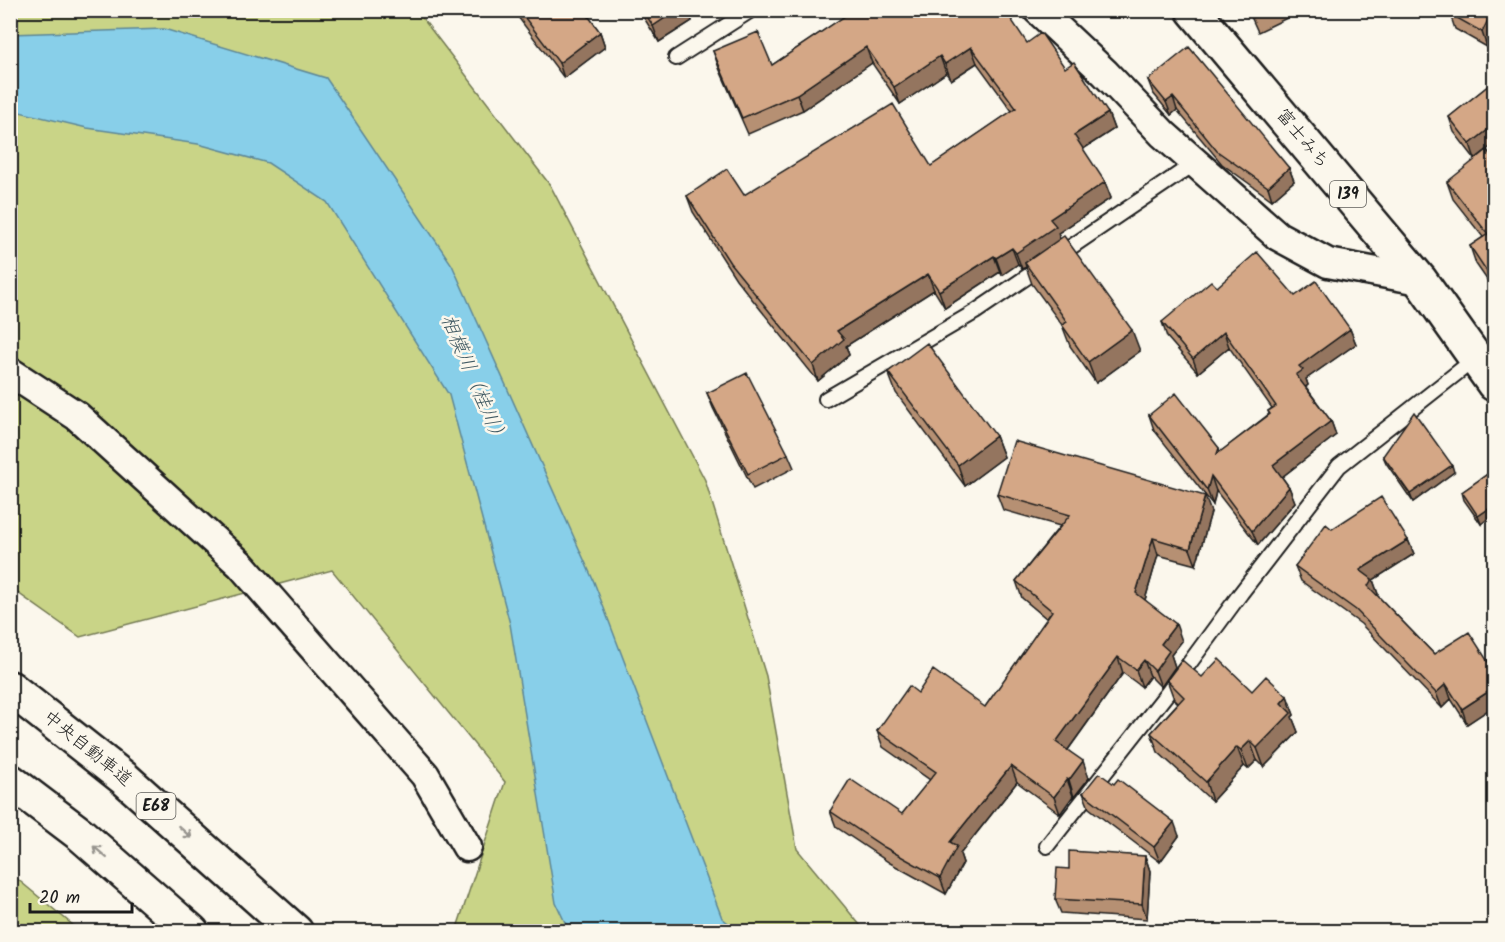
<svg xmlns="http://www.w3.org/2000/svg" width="1505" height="942" font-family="Kalam,'Klee One',sans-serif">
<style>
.green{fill:#c9d487;stroke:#727852;stroke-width:1.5}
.water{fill:#88cfe9;stroke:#5d8797;stroke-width:1.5}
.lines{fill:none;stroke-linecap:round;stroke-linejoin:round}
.lane-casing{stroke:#1c1c1c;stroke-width:18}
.street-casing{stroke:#1c1c1c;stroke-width:33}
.highway-casing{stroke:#1c1c1c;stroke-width:38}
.lane{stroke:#fbf7ec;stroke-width:14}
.street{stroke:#fbf7ec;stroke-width:28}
.highway{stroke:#fbf7ec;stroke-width:33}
.wall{fill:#b69073;stroke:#1c1c1c;stroke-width:1.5}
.shaded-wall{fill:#94755e;stroke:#1c1c1c;stroke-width:1.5}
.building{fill:#d4a786;stroke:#1c1c1c;stroke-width:1.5}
.oneway{stroke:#97948e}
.labels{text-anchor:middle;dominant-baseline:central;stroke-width:5;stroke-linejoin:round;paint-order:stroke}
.shield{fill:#fbf7ec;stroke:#5f5e5a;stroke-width:1.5}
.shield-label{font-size:16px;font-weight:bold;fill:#1c1c1c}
.street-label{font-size:18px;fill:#1c1c1c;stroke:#fbf7ec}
.water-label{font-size:20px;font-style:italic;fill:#425b64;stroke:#fbf7ec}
</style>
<rect width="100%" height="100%" fill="#fbf7ec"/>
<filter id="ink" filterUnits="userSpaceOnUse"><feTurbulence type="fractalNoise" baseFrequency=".0167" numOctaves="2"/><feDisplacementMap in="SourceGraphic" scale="12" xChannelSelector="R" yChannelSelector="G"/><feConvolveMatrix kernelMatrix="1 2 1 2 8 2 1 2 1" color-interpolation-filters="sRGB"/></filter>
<g filter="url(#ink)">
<path class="green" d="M11,11H417L550,185L705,480L766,676L797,849L865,931H456L505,782L332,570L80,637L11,588Z
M10,873L80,931H11Z"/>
<path class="water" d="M164,29L326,78L452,265L594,582L722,918L738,931H569L556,903L510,624L449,395L327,202L268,163L198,144L87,128L11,110V34Z"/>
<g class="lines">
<g class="lane-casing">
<path id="lane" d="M676,58L751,10
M826,399L975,312L1195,163
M1047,846L1169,691L1241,593L1339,466L1476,358"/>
</g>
<g class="street-casing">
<path id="street" d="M1038,10L1105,73L1163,134L1278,236L1328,263L1420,280
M10,372L77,416L241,565L425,775L467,847"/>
</g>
<g class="highway-casing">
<path id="highway" d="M1193,10L1420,280L1494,384
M10,688L125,779L296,932
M10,781L80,834L192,932"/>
</g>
<use href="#lane" class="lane"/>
<use href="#street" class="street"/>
<use href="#highway" class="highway"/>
</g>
<path class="wall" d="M516,10H584L600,32L605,47L564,78L518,17Z
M639,10H688L692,21L659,42Z
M854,10L1027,43L1065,68L1108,113L1114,129L1083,149L1111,198L1058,233L1060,239L1140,351L1096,383L1070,346L1062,325L1032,284L1026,267L1022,269L1018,264L1002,275L1000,272L945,308L934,290L846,346L849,355L818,381L736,279L693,212L687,196L744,195L931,166L1012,111L977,63L951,80L946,73L900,104L872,63L803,110L748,134L719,68L713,51L772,65Z
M1248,10H1287L1289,17L1258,32Z
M1494,10L1487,47L1455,29L1450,14Z
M1148,80L1289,168L1294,181L1272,200L1222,164L1177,110L1171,115L1153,93Z
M1494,81L1475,159L1454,132L1449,117Z
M1494,160V290L1476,264L1470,246L1483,237L1453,199L1447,182Z
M1217,287L1295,296L1350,329L1356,344L1306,379L1308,385L1306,387L1331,421L1336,435L1282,477L1289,487L1295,502L1258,545L1216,491L1213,505L1154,430L1149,415L1219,448L1220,452L1269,414L1268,411L1272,408L1229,347L1198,373L1167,337L1162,322Z
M888,372L996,436L1004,457L965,486L896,393Z
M707,393L788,454L794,468L753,489L713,408Z
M1383,456L1454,472L1413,502L1386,463Z
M1489,473L1481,524L1464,500L1462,492Z
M997,494L1211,512L1196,565L1158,555L1145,600L1182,641L1171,655L1175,667L1161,687L1150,676L1142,687L1123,673L1068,750L1089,778L1074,797L1073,796L1060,814L1017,782L960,854L963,863L946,894L890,863L836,827L830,811L902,814L930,780L883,747L877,731L918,693L985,707L1047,619L1022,598L1016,581L1060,526L1003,510Z
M1332,529L1408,540L1414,554L1373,580L1378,594L1377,595L1434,654L1494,671V706L1467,724L1451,699L1442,708L1361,624L1301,581L1295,566Z
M1202,677L1252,691L1287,696L1294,715L1292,717L1298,732L1264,767L1257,760L1248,769L1244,766L1212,801L1158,752L1151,733L1178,703L1174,699L1167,680Z
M1083,793L1179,836L1160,862L1089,808Z
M1145,856L1150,871L1147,919L1061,913L1055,899L1069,869Z"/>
<path class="shaded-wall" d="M677,10H688L692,21L659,42L653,26Z
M1493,10H1494V33L1487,47L1482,32Z
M600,32L605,47L564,78L559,63Z
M866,47L872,63L803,110L797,94Z
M971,47L977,63L951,80L945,64Z
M940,56L946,73L900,104L894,87Z
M1173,97L1177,110L1171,115L1166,102Z
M1108,113L1114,129L1080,151L1074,135Z
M1494,125V144L1475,159L1470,144Z
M1289,168L1294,181L1272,200L1268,187Z
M1105,182L1111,198L1058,233L1061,243L1025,263L1026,267L1022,269L1016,253L1050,219Z
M1012,248L1018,264L1002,275L996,258Z
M994,256L1000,272L945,308L939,291Z
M928,274L934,290L846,346L849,355L818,381L813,365L837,331Z
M1350,329L1356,344L1306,379L1308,385L1302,389L1296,375L1299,366Z
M1132,330L1140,351L1096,383L1088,362Z
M1224,332L1229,347L1198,373L1193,359Z
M1331,421L1336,435L1278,480L1273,465Z
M996,436L1004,457L965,486L958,465Z
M1452,465L1454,472L1413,502L1410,494Z
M1211,476L1216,491L1213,505L1207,490Z
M1289,487L1295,502L1258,545L1252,531Z
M1205,496L1211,512L1196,565L1190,549Z
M1494,505V514L1481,524L1478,516Z
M1153,538L1158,555L1142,610L1136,593Z
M1408,540L1414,554L1373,580L1378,594L1373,600L1360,570Z
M1176,624L1182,641L1171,655L1175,667L1161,687L1155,671L1161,644Z
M1118,657L1123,673L1062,758L1056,742Z
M1144,660L1150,676L1142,687L1136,670Z
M1446,684L1451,699L1442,708L1436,693Z
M1494,688V706L1467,724L1462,709Z
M1287,696L1294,715L1292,717L1298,732L1264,767L1257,748L1281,703Z
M1250,741L1257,760L1248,769L1241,750Z
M1237,747L1244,766L1212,801L1206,782Z
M1083,761L1089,778L1074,797L1069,780Z
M1011,766L1017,782L960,854L963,863L946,894L940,878L950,842Z
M1067,779L1073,796L1060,814L1054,797Z
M1174,822L1179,836L1160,862L1154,847Z
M1145,856L1150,871L1147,919L1142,904Z"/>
<path class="building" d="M519,10H584L600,32L559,63Z
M643,10H677L653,26Z
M854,10H1005L1027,43L1041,33L1065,68L1074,62L1108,113L1074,135L1105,182L1050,219L1056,226L1016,253L1012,248L996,258L994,256L939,291L928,274L837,331L844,339L813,365L730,263L687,196L727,169L744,195L893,104L931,166L1016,108L971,47L945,64L940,56L894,87L866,47L797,94L742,118L713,51L758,32L772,65Z
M1452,10H1493L1482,32L1450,14Z
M1189,47L1289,168L1268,187L1217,151L1173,97L1166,102L1148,80Z
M1494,81V125L1470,144L1449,117Z
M1487,150L1494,160V282L1470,246L1488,234L1447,182Z
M1064,236L1132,330L1088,362L1062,325L1067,322L1025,263Z
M1257,252L1295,296L1316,281L1350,329L1299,366L1303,370L1296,375L1331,421L1273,465L1289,487L1252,531L1211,476L1207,490L1149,415L1176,393L1219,448L1217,454L1270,414L1268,411L1276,406L1224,332L1193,359L1162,322L1211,281L1217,287Z
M927,343L996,436L958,465L888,372Z
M747,373L788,454L748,474L707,393Z
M1414,412L1452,465L1410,494L1383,456Z
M1014,441L1205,496L1190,549L1153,538L1136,593L1176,624L1161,644L1169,651L1155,671L1144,660L1136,670L1118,657L1056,742L1083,761L1069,780L1067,779L1054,797L1011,766L950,842L957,846L940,878L884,847L830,811L850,779L902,814L936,772L877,731L909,686L918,693L933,670L985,707L1052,611L1016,581L1070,515L997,494Z
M1489,473L1494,480V505L1478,516L1462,492Z
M1381,497L1408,540L1360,570L1372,579L1368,586L1434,654L1469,632L1494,671V688L1462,709L1446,684L1436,693L1356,610L1295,566L1326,524L1332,529Z
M1219,659L1252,691L1266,676L1287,696L1281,703L1291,713L1257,748L1250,741L1241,750L1237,747L1206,782L1151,733L1184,697L1167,680L1182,660L1202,677Z
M1099,773L1114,784L1118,779L1174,822L1154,847L1083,793Z
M1069,851L1145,856L1142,904L1055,899L1057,868L1069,869Z"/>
<defs><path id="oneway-shaft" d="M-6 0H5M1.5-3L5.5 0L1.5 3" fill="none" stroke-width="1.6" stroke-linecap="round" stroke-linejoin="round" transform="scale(1.5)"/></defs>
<g class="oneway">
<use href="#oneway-shaft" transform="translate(185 832) rotate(42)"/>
<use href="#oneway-shaft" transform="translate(100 852) rotate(-139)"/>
</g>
</g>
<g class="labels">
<g class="shield">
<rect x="1330" y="181" width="36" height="26" rx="4.5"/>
<rect x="136.5" y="793" width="39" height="26" rx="4.5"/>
</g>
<g class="shield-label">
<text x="1348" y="194">139</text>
<text x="156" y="806">E68</text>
</g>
<g class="street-label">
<text transform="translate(1302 139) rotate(50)">富士みち</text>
<text transform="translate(87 749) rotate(39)">中央自動車道</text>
</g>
<g class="water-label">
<text transform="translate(473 380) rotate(67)">相模川（桂川）</text>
</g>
</g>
<rect width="1505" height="942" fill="none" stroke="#fbf7ec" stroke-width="36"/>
<rect x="18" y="18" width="1469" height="906" fill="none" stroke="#1c1c1c" stroke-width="2" filter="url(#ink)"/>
<path d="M30 903v9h102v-9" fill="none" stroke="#1c1c1c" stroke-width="3"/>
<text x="39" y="903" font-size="18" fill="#1c1c1c" stroke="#fbf7ec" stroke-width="4.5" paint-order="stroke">20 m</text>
</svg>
